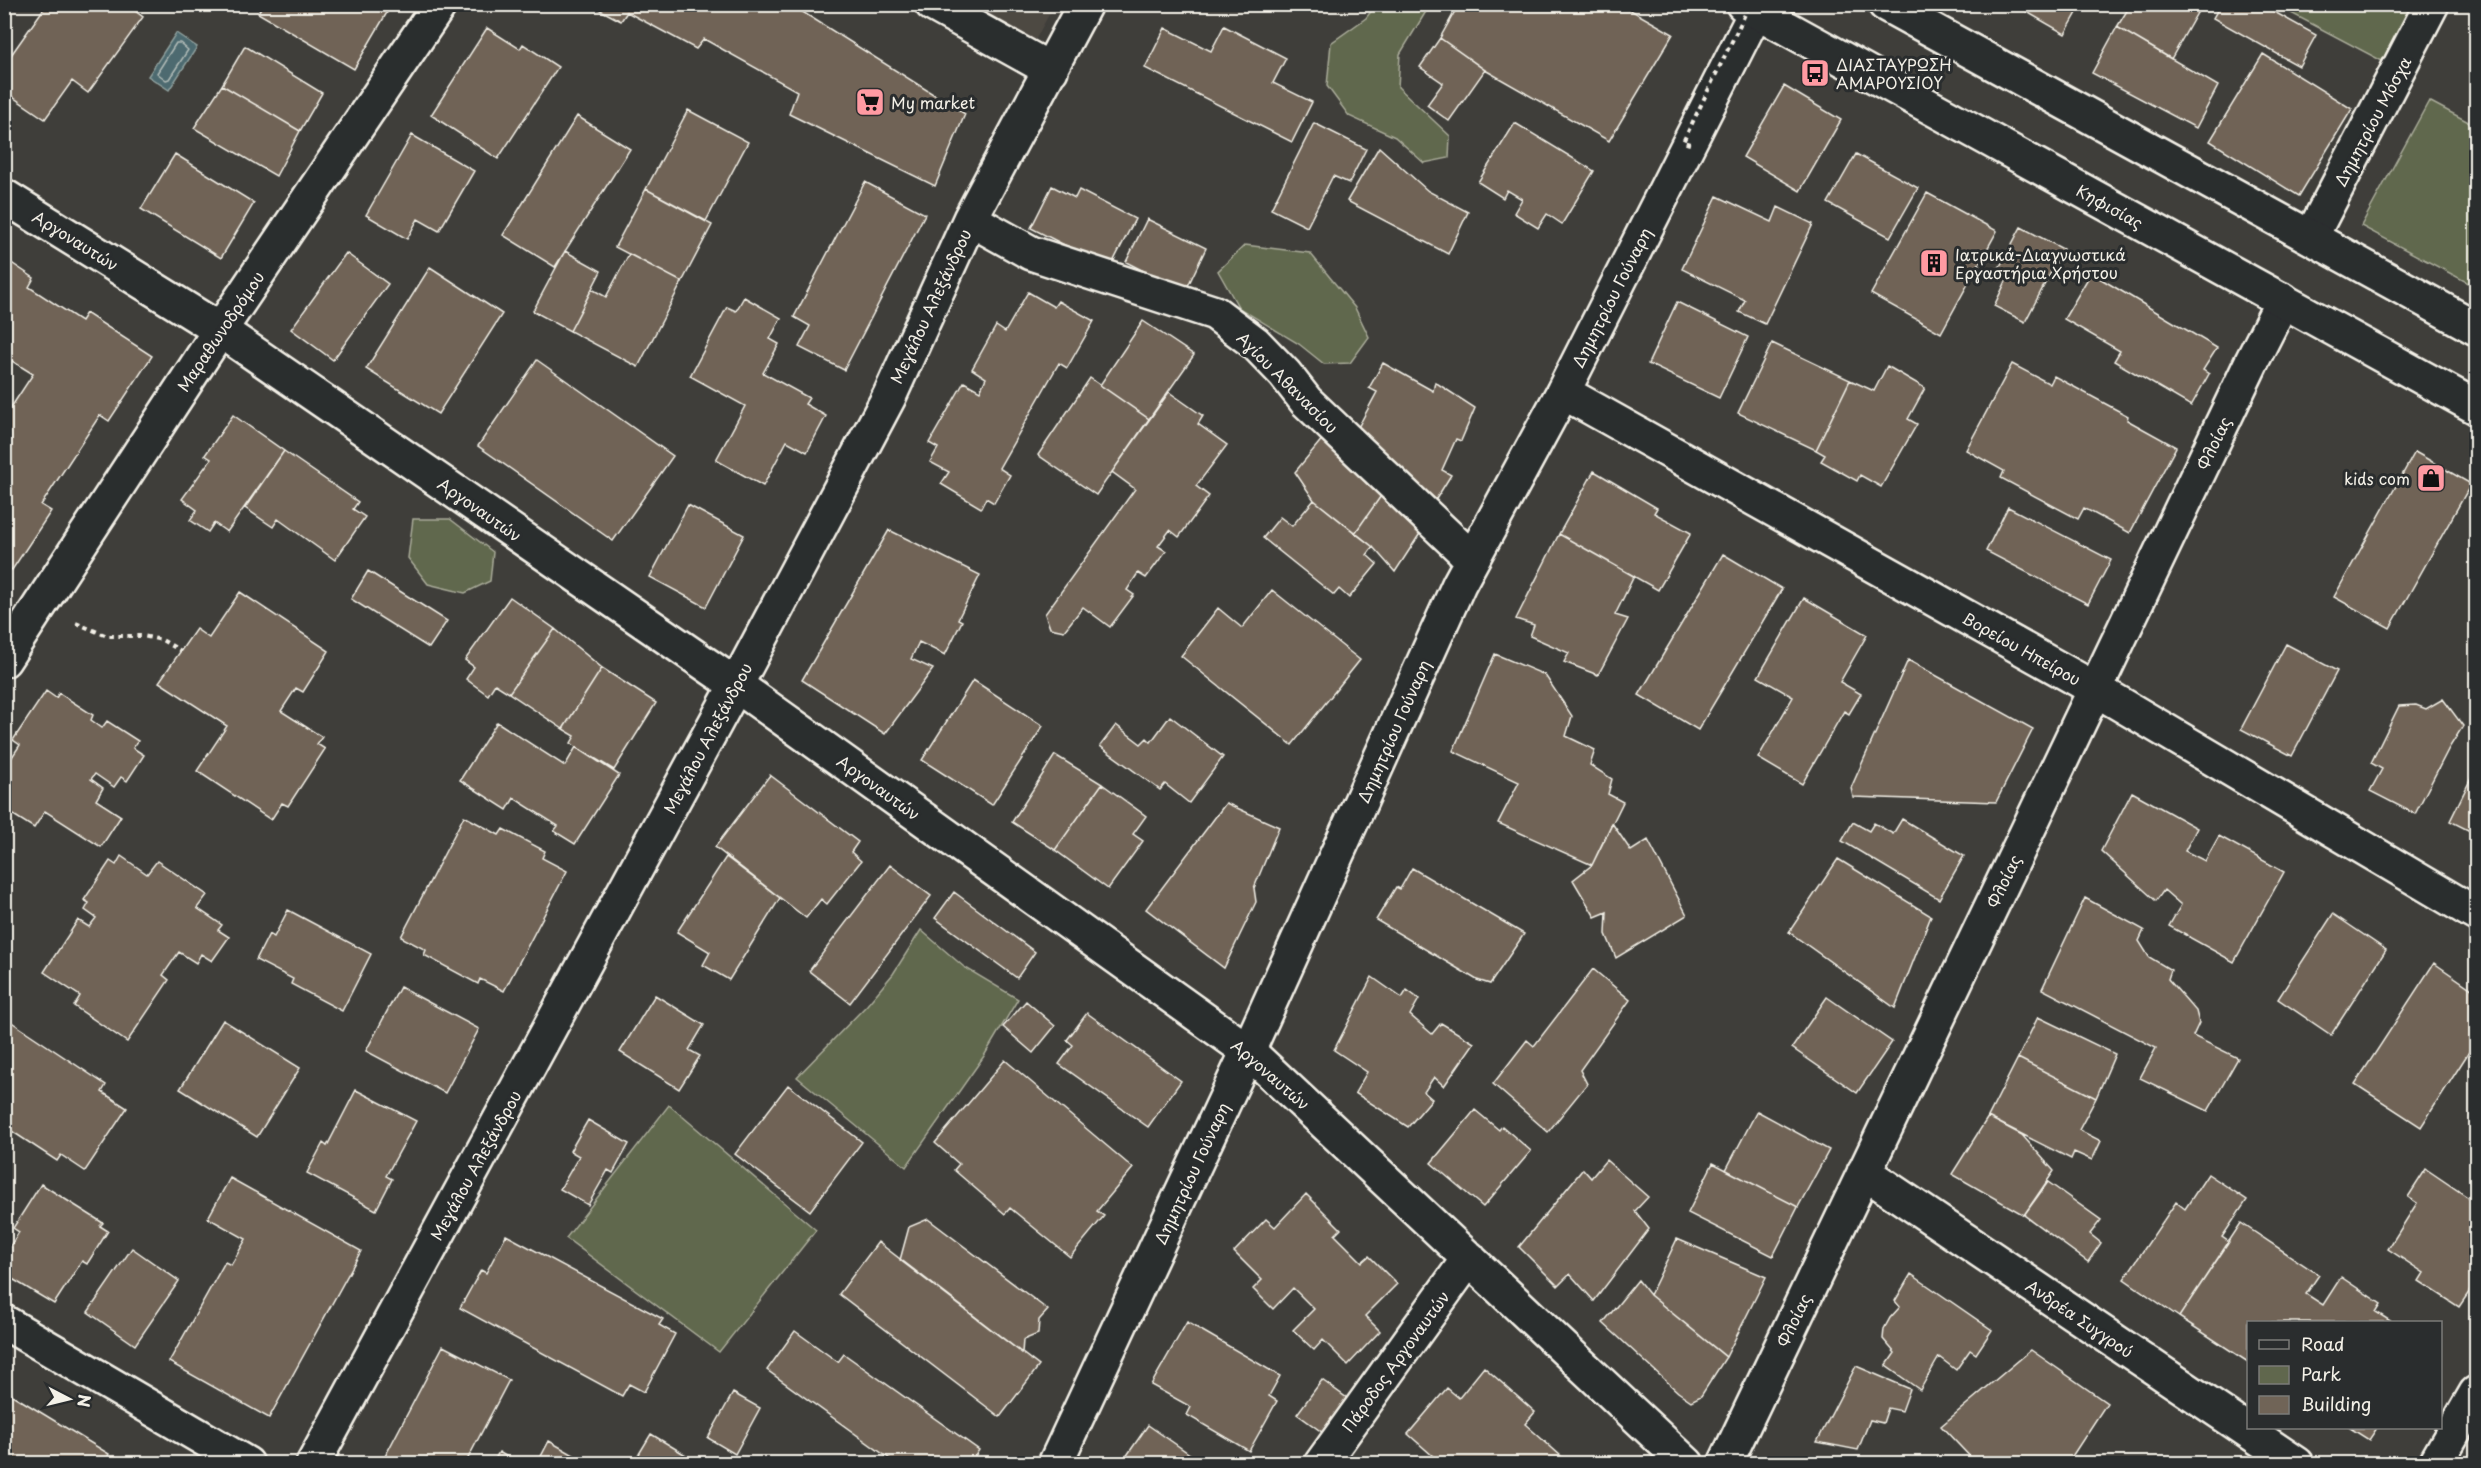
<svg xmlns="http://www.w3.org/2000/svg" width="2481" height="1468" font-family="'Playpen Sans',sans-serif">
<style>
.built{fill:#4e4943}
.green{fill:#60674d;stroke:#aaac9a;stroke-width:1.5}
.water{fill:#4d6b6f;stroke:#90a19f;stroke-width:1.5}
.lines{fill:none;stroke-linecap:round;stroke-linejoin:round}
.shore{stroke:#b1bbb8;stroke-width:1.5}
.building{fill:#706457;stroke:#f4f1e8;stroke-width:1.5}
.street-casing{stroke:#f4f1e8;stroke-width:38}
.secondary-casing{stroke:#f4f1e8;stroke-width:38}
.primary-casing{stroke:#f4f1e8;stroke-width:38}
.path{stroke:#f4f1e8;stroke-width:4;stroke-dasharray:4.5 4.5;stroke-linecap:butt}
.street{stroke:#2a2d2e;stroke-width:33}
.secondary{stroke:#2a2d2e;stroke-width:33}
.primary{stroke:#2a2d2e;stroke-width:33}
.path-bridge{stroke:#f4f1e8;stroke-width:4;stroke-dasharray:4.5 4.5;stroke-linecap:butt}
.labels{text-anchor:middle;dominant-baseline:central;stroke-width:6;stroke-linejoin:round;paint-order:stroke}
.poi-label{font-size:16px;fill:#f4f1e8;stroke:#2a2d2e;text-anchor:start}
.street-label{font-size:16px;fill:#f4f1e8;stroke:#2a2d2e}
</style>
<rect width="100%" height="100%" fill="#3f3e3a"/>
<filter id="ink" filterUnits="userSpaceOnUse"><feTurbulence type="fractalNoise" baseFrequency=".0167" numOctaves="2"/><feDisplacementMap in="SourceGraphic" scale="12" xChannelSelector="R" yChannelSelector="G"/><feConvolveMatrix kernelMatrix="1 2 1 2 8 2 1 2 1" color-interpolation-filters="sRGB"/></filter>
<g filter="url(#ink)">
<path class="built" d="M962,5H1054L1033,44Z"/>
<path class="green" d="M1376,5H1430L1400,54L1398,87L1450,136L1449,158L1424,163L1395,137L1349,116L1327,86L1331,43L1366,18Z
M2276,5H2411L2382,61Z
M2429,101L2476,126V287L2361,226Z
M1245,245L1310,253L1355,308L1369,337L1350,363L1324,364L1299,344L1239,308L1218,271Z
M413,519H450L493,552L490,581L465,593L428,584L408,558Z
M921,930L964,967L1018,999L984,1056L906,1167L797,1077L867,1005L893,974Z
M669,1105L816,1230L719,1352L566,1238Z"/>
<path class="water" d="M176,33L197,47L169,90L148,76Z"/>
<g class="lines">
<path class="shore" d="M176,43H180L188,50L169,79L166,80L157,73Z"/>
</g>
<path class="building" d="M47,4H126L143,17L88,93L72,81L45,119L4,91V65Z
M263,4H392L354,69L258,13Z
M589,4H790L965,114L935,186L789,114L797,91L704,39L696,49L627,12L621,21Z
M1459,4H1620L1673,34L1609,141L1485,70L1440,38Z
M2013,4H2082L2065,34Z
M2131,4H2202L2171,59L2117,27Z
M2221,4H2260L2316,35L2299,66L2213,18Z
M1224,26L1286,58L1273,83L1312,102L1292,142L1145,68L1165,28L1211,51Z
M2117,27L2218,86L2196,128L2092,73Z
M487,28L520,49L523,44L558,67L498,159L431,115Z
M1440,38L1485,70L1449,121L1427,105L1443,83L1420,67Z
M245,46L322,93L300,131L222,85Z
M2263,54L2352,109L2299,196L2210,141Z
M222,85L300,131L276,176L194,128Z
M1784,86L1841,120L1800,191L1743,157Z
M688,110L748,142L706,221L646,189Z
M577,116L630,149L555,267L503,235Z
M1314,123L1366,149L1349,183L1333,176L1307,227L1271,209Z
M1515,123L1594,171L1562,224L1547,214L1538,228L1514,213L1522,199L1507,190L1503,198L1478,182Z
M412,135L474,171L439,231L418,219L407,239L366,215Z
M1379,147L1428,191L1468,212L1448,254L1347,201Z
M175,154L254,203L221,258L141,209Z
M1856,154L1918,188L1890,237L1828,203Z
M865,182L925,214L844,370L799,347L810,326L794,317Z
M1052,186L1075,198L1079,190L1135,219L1110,268L1031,228Z
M646,189L712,225L682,282L615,247Z
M1927,193L1997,231L1941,333L1871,294Z
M1717,196L1772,222L1778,207L1813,224L1765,324L1739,312L1745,300L1682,269Z
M1147,219L1206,248L1185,292L1126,262Z
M2021,227L2063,249L2025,322L1994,306L2008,277L1997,272Z
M565,251L601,271L570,331L533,311Z
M346,253L388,284L333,360L291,329Z
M629,254L682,282L638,367L570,331L592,289L606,297Z
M4,258L34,278L29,287L81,321L86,313L152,356L109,421L100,415L41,505L51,511L12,570L4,564V418L33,374L4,356Z
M430,267L502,314L438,414L366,369Z
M2091,273L2217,348L2203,370L2209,374L2191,406L2114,361L2120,351L2064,319Z
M1028,292L1054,307L1058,301L1094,321L1067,368L1059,363L999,468L1010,475L994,503L986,498L981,508L941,484L949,472L930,462L938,448L929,443L964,382L980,391L986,378L972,369L996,326L1005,332Z
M744,297L781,318L770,339L779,344L763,373L809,398L805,404L826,416L807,452L787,441L763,486L716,460L745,406L690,376L727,307L736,311Z
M1677,302L1748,337L1719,398L1648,364Z
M1143,321L1194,355L1149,419L1100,385Z
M1772,343L1850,380L1816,450L1738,413Z
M537,360L673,456L613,541L478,446Z
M1383,363L1433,391L1435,382L1475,408L1461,441L1456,439L1442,470L1451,475L1433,504L1355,433L1377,392L1369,388Z
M2012,364L2050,384L2054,376L2128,416L2127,420L2176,447L2130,533L2084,508L2078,519L2001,478L2004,471L1966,450Z
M1887,366L1925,388L1908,419L1917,424L1881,487L1860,475L1857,481L1821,461L1825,455L1816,450L1850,380L1874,391Z
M1090,378L1149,419L1096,495L1038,455Z
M1169,392L1203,416L1198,424L1227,445L1196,486L1209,496L1179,537L1170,530L1158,546L1166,551L1146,578L1138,573L1127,590L1134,595L1110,627L1083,607L1064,631L1050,628L1045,614L1135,489L1112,472Z
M233,415L284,451L227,532L214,523L208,532L190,520L197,510L182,499L211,459L205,455Z
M1323,438L1383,493L1355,533L1314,500L1295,472Z
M284,451L358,502L353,509L365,517L335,560L278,519L273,527L245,508Z
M2415,452L2471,484L2390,628L2334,597Z
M1594,471L1657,508L1654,513L1691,533L1658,590L1559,534Z
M1383,493L1421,532L1395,572L1373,547L1355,533Z
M1314,500L1373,547L1367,555L1377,564L1349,598L1339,589L1334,595L1263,538L1280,517L1292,526Z
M688,505L744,535L706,607L650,577Z
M2008,507L2111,560L2088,604L1986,551Z
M889,530L980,575L958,619L962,621L945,655L919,642L911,659L933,669L885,734L802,680Z
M1559,534L1634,576L1615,615L1628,619L1598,675L1564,662L1569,653L1530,636L1534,625L1516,619Z
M1723,554L1782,589L1698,730L1639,695Z
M368,571L447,621L429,648L351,599Z
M1272,590L1360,660L1292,745L1181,656L1218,608L1242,628Z
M240,592L329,651L303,692L296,688L281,711L322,737L317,744L325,749L288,806L282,803L271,820L197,771L227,726L159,682L196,629L209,638Z
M510,597L555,629L509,693L495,684L488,695L466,679L474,667L465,660Z
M1804,598L1867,635L1840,682L1861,694L1849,714L1844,711L1802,784L1758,758L1793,697L1758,677Z
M555,629L602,668L563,729L509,693Z
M2286,644L2337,671L2292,756L2241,729Z
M1495,654L1545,675L1572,716L1566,736L1595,750L1590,765L1612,779L1608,794L1623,802L1592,865L1498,823L1519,782L1453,751Z
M1908,660L2033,729L1996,802L1853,797L1851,788Z
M602,668L656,703L614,770L576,747L571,743L575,736L563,729Z
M973,680L1043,726L992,805L922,760Z
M46,691L56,698L59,693L93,715L91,720L102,728L107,721L138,741L133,748L144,755L127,781L121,777L114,787L95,774L91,779L103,788L96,800L121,816L101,847L45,811L34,828L4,809V769L20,745L13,740Z
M2443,699L2463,726L2449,748L2415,814L2370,791L2382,769L2371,763L2399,706L2416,705L2426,709Z
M1170,716L1223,757L1189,803L1165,784L1160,790L1100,746L1116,725L1141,744L1147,738L1151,742Z
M497,722L565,766L576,747L619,775L575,844L554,831L558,826L514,798L507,810L460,780Z
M1055,755L1102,784L1055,850L1012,822Z
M2476,768V834L2450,821Z
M770,775L858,842L851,852L861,861L827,904L821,899L806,918L715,847Z
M1102,784L1146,816L1133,834L1143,841L1108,889L1055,850Z
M2132,792L2197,828L2185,851L2205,861L2219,836L2284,872L2234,962L2169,926L2181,905L2164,890L2156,901L2101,851Z
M1226,803L1279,827L1254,888L1256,902L1224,968L1146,909Z
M464,816L499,835L503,829L545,851L542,858L567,871L504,991L480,979L478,984L424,955L426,950L401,937Z
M1902,819L1964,856L1939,899L1842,841L1853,822L1869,831L1874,823L1893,834Z
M1612,823L1631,851L1648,840L1687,915L1616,958L1606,934L1607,912L1595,917L1573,880L1592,865Z
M121,856L147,874L157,861L207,895L197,908L222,925L218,930L229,937L212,961L201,954L196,963L179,952L163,975L169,980L127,1042L74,1006L80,996L44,972L78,920L89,927L96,918L85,910L89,903L84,900L110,861L116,865Z
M726,857L780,898L729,980L703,965L710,952L677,932Z
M1838,859L1931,916L1895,1008L1789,932Z
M890,865L931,896L850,1003L809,971Z
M1412,868L1524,934L1490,984L1477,980L1376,920L1396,887L1400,889Z
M954,892L1035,952L1017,978L935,918Z
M2085,898L2144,930L2139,941L2149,957L2171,970L2168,979L2196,1011L2199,1023L2193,1036L2238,1058L2208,1111L2140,1078L2156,1048L2042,989Z
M288,910L371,954L342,1011L291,984L293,979L256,960L269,934L274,937Z
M2333,914L2386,950L2331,1035L2278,999Z
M2434,963L2476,992V1041L2421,1127L2355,1084Z
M1593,969L1630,1000L1580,1070L1587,1084L1548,1132L1493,1084L1527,1040L1534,1046Z
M1372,977L1402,998L1407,990L1419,999L1410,1015L1432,1034L1441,1023L1474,1043L1444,1086L1434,1077L1424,1092L1432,1099L1408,1127L1355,1093L1367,1072L1334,1050Z
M400,987L479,1029L445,1093L366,1051Z
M655,995L704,1025L689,1050L700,1056L679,1089L620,1052Z
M1827,997L1892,1042L1857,1093L1792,1048Z
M1026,1001L1055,1026L1033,1053L1003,1027Z
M1087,1013L1181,1081L1148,1127L1059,1064L1073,1045L1067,1040Z
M4,1017L106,1085L102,1092L127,1108L85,1171L61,1155L57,1161L4,1126Z
M2038,1017L2115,1054L2096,1098L2018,1058Z
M223,1020L300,1068L257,1137L180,1089Z
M2018,1058L2096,1098L2079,1130L2101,1141L2092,1160L2074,1152L2071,1159L1988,1117Z
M1005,1060L1133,1168L1097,1211L1104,1216L1070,1257L1010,1208L1005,1214L954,1170L959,1164L935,1143Z
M788,1085L862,1142L810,1211L735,1154Z
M356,1090L416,1121L386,1176L392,1179L376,1210L307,1173L323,1143L327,1146Z
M1475,1110L1499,1130L1502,1126L1531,1151L1483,1207L1431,1163Z
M1757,1111L1829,1150L1798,1207L1726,1170Z
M1988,1117L2022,1135L2054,1171L2024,1215L1952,1174Z
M588,1120L629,1144L613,1173L608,1170L588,1205L560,1189L579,1156L570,1151Z
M1606,1160L1648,1197L1635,1211L1649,1229L1594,1301L1570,1274L1558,1286L1519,1247L1583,1169L1591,1178Z
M1713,1163L1798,1207L1773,1256L1688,1213Z
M2426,1169L2476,1203V1282L2459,1307L2419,1281L2424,1273L2388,1249L2417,1203L2408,1197Z
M2208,1174L2247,1200L2222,1237L2229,1242L2179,1317L2124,1279L2176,1202L2185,1209Z
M230,1178L361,1251L269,1418L169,1362L225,1262L231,1265L246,1239L208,1218Z
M2048,1182L2101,1220L2090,1234L2101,1243L2088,1262L2024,1215Z
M41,1184L103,1223L100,1226L108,1231L87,1264L82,1261L54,1304L4,1274V1256L19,1232L13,1228Z
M1306,1194L1341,1229L1335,1235L1362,1262L1369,1256L1397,1284L1365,1316L1380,1331L1348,1365L1323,1340L1314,1350L1293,1330L1314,1309L1293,1288L1273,1309L1253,1289L1262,1280L1234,1252L1266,1219L1275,1227Z
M928,1219L1048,1310L1039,1320L1038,1334L1023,1340L1022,1353L900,1260L909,1227Z
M2241,1223L2319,1275L2306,1294L2323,1305L2341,1277L2381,1304L2376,1312L2392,1322H2248V1362L2179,1317Z
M506,1235L663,1319L659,1325L675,1334L644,1392L629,1384L622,1396L460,1308L481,1270L486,1273Z
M1677,1239L1766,1277L1726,1357L1650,1295Z
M878,1242L1039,1366L1000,1417L839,1294Z
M132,1248L179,1281L135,1345L88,1312Z
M1911,1274L1992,1330L1976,1354L1970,1350L1956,1370L1939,1357L1920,1390L1886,1366L1895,1353L1883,1339L1884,1329L1890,1318L1900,1307L1895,1301Z
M1638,1280L1650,1295L1726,1357L1701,1396L1691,1401L1678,1392L1603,1323Z
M1187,1322L1280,1376L1269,1396L1277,1401L1249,1451L1187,1415L1191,1407L1151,1385Z
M795,1331L838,1362L844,1354L979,1450L970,1464H897L767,1370Z
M443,1346L509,1380L465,1464H381Z
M2031,1350L2107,1403L2067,1464H1977L1941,1426Z
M1856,1366L1910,1389L1902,1411L1888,1408L1883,1423L1870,1420L1858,1450L1817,1442Z
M1484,1367L1535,1412L1525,1424L1570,1464H1442L1408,1434L1447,1388L1459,1398Z
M1322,1380L1351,1401L1326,1435L1297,1414Z
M4,1390L109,1454L104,1464H4Z
M733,1393L760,1408L735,1454L708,1438Z
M1148,1425L1204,1464H1121Z
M2350,1428H2377L2369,1440Z
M651,1434L699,1463V1464H633Z
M549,1441L581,1459L579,1464H537Z
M499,1452L519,1464H492Z"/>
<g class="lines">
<g class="street-casing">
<path id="street" d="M932,4L1051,70
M4,196L220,330L736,685L1248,1051L1687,1464
M970,219L1031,253L1215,313L1255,343L1285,374L1306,401L1472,559
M1563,392L2095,689L2476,914
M4,660L220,330L440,4
M1864,1172L2297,1464
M4,1322L247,1464
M313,1464L736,685L889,397L970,219L1085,4
M1055,1464L1248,1051L1459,584L1563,392L1756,11
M1321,1464L1469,1258
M1725,1464L2252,361L2283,300"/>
</g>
<g class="secondary-casing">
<path id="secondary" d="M2311,237L2432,4
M2435,1464L2476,1393"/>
</g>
<g class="primary-casing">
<path id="primary" d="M1743,4L2476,407
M1885,4L2476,328"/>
</g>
<path class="path" d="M76,623L107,636H143L162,640L181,651"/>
<use href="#street" class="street"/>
<use href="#secondary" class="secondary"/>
<use href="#primary" class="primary"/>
<path class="path-bridge" d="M1690,144L1683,142L1750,4"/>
</g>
</g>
<defs>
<g id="bus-square" transform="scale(1.5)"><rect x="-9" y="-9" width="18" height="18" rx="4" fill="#ff9aa2" stroke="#2a2d2e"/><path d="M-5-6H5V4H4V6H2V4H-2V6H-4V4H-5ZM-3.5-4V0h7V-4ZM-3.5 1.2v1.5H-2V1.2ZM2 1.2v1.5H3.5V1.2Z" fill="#111"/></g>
<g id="supermarket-square" transform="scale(1.5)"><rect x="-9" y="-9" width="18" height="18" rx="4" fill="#ff9aa2" stroke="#2a2d2e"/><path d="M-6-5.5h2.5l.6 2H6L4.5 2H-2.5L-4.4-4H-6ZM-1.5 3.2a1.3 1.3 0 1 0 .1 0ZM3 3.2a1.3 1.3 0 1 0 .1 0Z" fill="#111"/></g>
<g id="building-square" transform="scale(1.5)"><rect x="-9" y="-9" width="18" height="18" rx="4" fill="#ff9aa2" stroke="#2a2d2e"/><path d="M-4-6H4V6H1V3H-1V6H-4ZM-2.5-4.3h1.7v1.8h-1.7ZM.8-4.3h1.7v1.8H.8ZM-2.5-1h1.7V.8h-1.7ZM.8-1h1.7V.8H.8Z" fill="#111"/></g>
<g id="shop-square" transform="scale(1.5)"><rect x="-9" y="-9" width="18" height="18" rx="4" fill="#ff9aa2" stroke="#2a2d2e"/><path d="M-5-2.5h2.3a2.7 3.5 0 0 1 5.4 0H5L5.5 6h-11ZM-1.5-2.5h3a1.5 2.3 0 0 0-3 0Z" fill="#111"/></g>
</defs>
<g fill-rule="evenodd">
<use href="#bus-square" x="1815" y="73"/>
<use href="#supermarket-square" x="870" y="102"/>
<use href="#building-square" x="1934" y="263"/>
<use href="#shop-square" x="2431" y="478"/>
</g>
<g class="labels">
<g class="poi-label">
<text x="1836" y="64">ΔΙΑΣΤΑΥΡΩΣΗ<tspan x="1836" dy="18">ΑΜΑΡΟΥΣΙΟΥ</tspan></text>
<text x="891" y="102">My market</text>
<text x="1955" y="254">Ιατρικά-Διαγνωστικά<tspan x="1955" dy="18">Εργαστήρια Χρήστου</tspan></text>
<text x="2410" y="478" text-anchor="end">kids com</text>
</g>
<g class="street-label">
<text transform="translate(2372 121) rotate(-62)">Δημητρίου Μόσχα</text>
<text transform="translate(2110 206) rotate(29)">Κηφισίας</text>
<text transform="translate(76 240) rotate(32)">Αργοναυτών</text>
<text transform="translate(1611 297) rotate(-63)">Δημητρίου Γούναρη</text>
<text transform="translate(930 306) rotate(-65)">Μεγάλου Αλεξάνδρου</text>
<text transform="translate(220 331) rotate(-56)">Μαραθωνοδρόμου</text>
<text transform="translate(1288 382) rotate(45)">Αγίου Αθανασίου</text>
<text transform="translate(2213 443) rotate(-64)">Φλοίας</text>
<text transform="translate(480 509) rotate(35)">Αργοναυτών</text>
<text transform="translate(2022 648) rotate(29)">Βορείου Ηπείρου</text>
<text transform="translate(1393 731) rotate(-66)">Δημητρίου Γούναρη</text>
<text transform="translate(707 738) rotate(-62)">Μεγάλου Αλεξάνδρου</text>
<text transform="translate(879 787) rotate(36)">Αργοναυτών</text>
<text transform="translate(2003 881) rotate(-64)">Φλοίας</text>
<text transform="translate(1271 1074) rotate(41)">Αργοναυτών</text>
<text transform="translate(475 1165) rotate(-61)">Μεγάλου Αλεξάνδρου</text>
<text transform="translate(1191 1173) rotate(-65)">Δημητρίου Γούναρη</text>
<text transform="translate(2080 1318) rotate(34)">Ανδρέα Συγγρού</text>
<text transform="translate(1793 1320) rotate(-64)">Φλοίας</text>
<text transform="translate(1395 1361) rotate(-54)">Πάροδος Αργοναυτών</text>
</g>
</g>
<rect width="2481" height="1468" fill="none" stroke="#2a2d2e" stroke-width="24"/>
<rect x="12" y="12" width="2457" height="1444" fill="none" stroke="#f4f1e8" stroke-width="2" filter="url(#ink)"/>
<rect x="2247" y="1321" width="195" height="108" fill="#2a2d2e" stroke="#7b7b78" stroke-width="1.5"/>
<rect x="2259" y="1340" width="30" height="9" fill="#2a2d2e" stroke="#7b7b78" stroke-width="1.5"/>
<text x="2301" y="1351" font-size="18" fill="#f4f1e8">Road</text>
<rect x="2259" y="1366" width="30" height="18" fill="#60674d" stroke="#7b7b78" stroke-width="1.5"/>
<text x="2301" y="1381" font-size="18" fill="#f4f1e8">Park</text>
<rect x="2259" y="1396" width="30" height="18" fill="#706457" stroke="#7b7b78" stroke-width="1.5"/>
<text x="2301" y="1411" font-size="18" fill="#f4f1e8">Building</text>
<g transform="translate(69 1399) rotate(97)" stroke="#2a2d2e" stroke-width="4.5" paint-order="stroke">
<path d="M0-4.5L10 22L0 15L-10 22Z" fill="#f4f1e8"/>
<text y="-9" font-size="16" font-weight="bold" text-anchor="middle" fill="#f4f1e8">N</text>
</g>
</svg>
